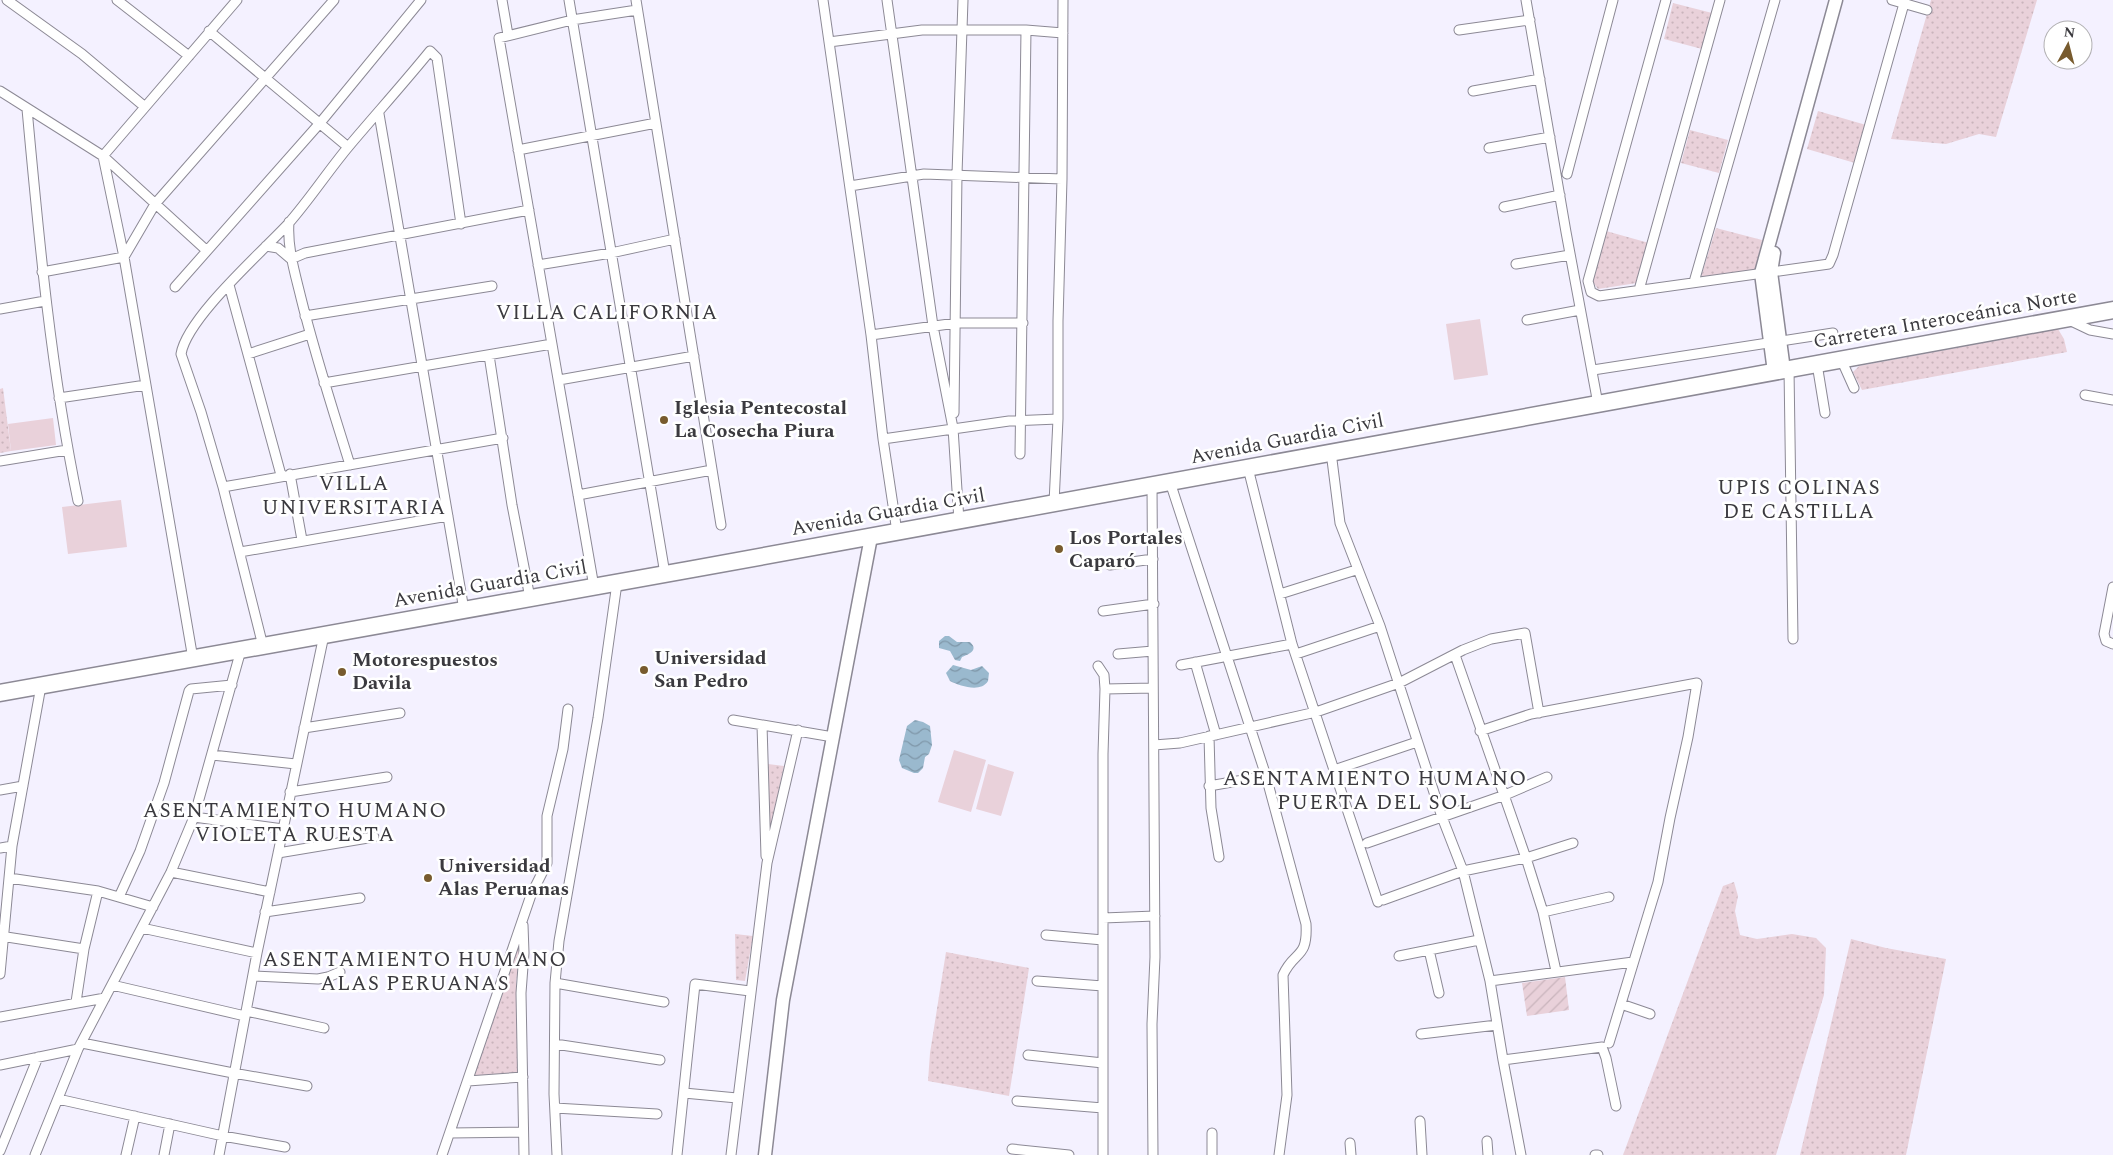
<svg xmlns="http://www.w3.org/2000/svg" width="2113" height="1155" font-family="Spectral,serif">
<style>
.grass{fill:url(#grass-dots)}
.garden{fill:url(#garden-furrows)}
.pitch{fill:#e9d1da}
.water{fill:url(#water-waves)}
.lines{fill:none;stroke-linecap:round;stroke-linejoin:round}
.street-casing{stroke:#8c8995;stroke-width:11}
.secondary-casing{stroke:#8c8995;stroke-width:15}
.highway-casing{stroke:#8c8995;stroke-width:19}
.street{stroke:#fff;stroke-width:9}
.secondary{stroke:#fff;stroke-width:12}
.highway{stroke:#fff;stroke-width:16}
.poi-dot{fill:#785b2e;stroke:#fff;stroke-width:2}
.labels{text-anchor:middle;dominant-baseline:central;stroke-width:5;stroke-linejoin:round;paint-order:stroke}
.street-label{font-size:20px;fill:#3b3a3f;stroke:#fff}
.poi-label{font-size:20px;font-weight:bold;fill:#3b3a3f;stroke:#fff;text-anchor:start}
.neighbourhood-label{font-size:21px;letter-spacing:1px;fill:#3b3a3f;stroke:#fff}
</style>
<defs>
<pattern id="grass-dots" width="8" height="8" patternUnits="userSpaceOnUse" patternTransform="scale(1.25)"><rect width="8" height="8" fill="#e9d1da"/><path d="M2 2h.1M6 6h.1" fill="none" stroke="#c9b4bc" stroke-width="1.8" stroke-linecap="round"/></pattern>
<pattern id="garden-furrows" width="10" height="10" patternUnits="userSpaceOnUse" patternTransform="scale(1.25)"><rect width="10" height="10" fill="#e9d1da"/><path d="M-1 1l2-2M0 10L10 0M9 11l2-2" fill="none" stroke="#c9b4bc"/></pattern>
<pattern id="water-waves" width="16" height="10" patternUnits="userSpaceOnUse" patternTransform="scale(1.25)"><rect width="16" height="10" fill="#9ab9ce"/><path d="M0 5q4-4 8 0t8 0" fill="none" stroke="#7f97a9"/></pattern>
</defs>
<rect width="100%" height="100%" fill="#f4f1ff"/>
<path class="grass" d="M1931,0H2037L1996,137L1979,134L1946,144L1891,139Z
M1673,3L1712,13L1702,49L1664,39Z
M1818,111L1866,125L1855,163L1807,149Z
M1690,130L1728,140L1719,173L1681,163Z
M1716,228L1762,240L1755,271L1701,277Z
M1606,231L1649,243L1637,283L1598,289L1592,281Z
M2058,329L2064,339L2067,352L1862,390L1853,372L1859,366Z
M3,388L11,451L0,453V389Z
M768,764L784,766L768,841Z
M1734,882L1738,896L1735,911L1740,935L1757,939L1792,934L1816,938L1826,948L1824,995L1776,1155H1623L1723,886Z
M735,934L753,936L745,981L736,980Z
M1851,939L1886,948L1946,959L1906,1155H1800Z
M518,945H521L516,982L519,1074L473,1077Z
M946,952L1029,968L1009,1096L928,1081L930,1053Z"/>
<path class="garden" d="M1565,977L1569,1010L1527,1016L1522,983Z"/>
<path class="pitch" d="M1480,319L1488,375L1454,380L1446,324Z
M53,418L56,445L11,451L8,424Z
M121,500L127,547L68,554L62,507Z
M954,750L986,760L971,812L938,802Z
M988,764L1014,772L1001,816L976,809Z"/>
<path class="water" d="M945,636H949L957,642H970C979,650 969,654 962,657L960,661L955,660L950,651L939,648V641Z
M953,665L971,670L982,666L989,673L988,681C981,693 960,686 950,681L946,673Z
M915,720L923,722L930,726L932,745L929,754L925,757L923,768L918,773H914L902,768L899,760L907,726Z"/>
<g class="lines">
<g class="street-casing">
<path id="street" d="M7,0L82,54L145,107
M117,0L189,56
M502,0L508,35
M569,0L665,574
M636,0L721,525
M823,0L871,335L883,439L897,532
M887,0L933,326L953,428L959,521
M1526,0L1566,232L1598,404
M1666,0L1588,281L1591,292L1599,296L1829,264L1833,255L1905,0
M1892,0L1927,10
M1459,30L1530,20
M209,31L348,147
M829,42L922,30H1026L1063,33
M0,91L103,156L206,250
M1473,91L1540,79
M27,109C39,240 51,371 78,501
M379,114L464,610
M1489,148L1550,137
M518,150L656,123
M1567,174L1613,0
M850,186L924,174L1062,179
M1504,207L1560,195
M289,222C287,248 295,273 301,298C315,355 333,410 350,465
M266,246L278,248L291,259L305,253L529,210
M1516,264L1570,255
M538,265L611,253L675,239
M42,272L124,257L155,204L334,0
M1694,282L1775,0
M229,285L281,475
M175,287L320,123L421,0
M1639,290L1720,0
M0,309L45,301
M305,316L492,286
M1527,320L1580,310
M2069,320L2090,330L2113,334
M871,335L956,323H1023
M248,354L310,334
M489,355L512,505L530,598
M1841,359L1854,388
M1817,364L1825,413
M1789,369L1793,639
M1593,370L1833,333
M559,380L694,356
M324,383L552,344
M2085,395L2113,400
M59,398L146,385
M954,413L957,174L963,0
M883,439L1009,421L1058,419
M1331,452L1340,523L1380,626L1442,817L1463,871L1490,981L1503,1060L1521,1155
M1020,454L1026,30
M0,461L67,450
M1248,468L1292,644L1378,902
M290,474L302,540
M1170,482L1266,776L1306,924C1308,960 1294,950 1283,975L1287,1095L1279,1155
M1152,485L1155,957L1152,1024L1153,1155
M223,487L503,438
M578,495L712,470
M1054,503L1058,419V321L1062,179L1063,0
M240,552L448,516
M1110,565L1153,559
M594,587L499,38L572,20L637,10
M2113,587L2104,634L2106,641L2113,644
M1280,594L1356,570
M1103,611L1154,604
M263,646L223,487L201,412L181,354C187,318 261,253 288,224C310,199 328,171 349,146C376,114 404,83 430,51L437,58L461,224
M1118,654L1153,651
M1296,654L1380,626
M1455,655L1526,858L1543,912L1556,971
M193,659L124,257L103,156L237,0
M1195,662L1216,735
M1181,665L1292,644
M1098,666L1104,675L1105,689L1153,688
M733,720L833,737
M762,725L766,856
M304,728L400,713
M1480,731L1531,714L1697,683L1688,737L1670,818L1658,882L1609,1043
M1209,736L1211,808L1219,857
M1154,745L1180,743L1316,712L1399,683L1463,650L1491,639L1525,633L1539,713
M212,755L296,764
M1334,770L1417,742
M1209,786L1266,776
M0,790L23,786
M290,792L387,777
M194,817L283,829
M1367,843L1505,795L1547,777
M0,848L12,846
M278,853L374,837
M171,872L270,892
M9,878L98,891L153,907
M119,897L140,851L164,783L189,691L191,689L232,685
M1383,900L1463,871L1526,858L1573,843
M265,912L360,898
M1543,912L1609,897
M1103,918L1155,916
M523,925L524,953L521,993L524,1155
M142,928L257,953
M1046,935L1103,940
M0,936L84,949
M1429,950L1439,993
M1399,956L1479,940
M0,974L12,846L41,686
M253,976L318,979L328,977L340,972
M1037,981L1103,986
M1490,981L1633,962
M555,983L664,1002
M112,985L245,1016
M76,1002L84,949L98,891
M1621,1004L1650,1014
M246,1011L324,1028
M0,1017L105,998
M1421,1034L1497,1025
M82,1043L233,1073L307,1086
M555,1044L660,1060
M1028,1055L1103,1063
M1503,1060L1602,1047L1606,1058L1616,1106
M0,1065L78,1049
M468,1081L523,1077
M684,1093L737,1098
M58,1099L223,1136L285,1147
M1017,1101L1103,1108
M555,1108L657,1114
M1420,1121L1422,1155
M450,1133L523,1132
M1487,1141L1488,1155
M1350,1143L1351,1155
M1012,1149L1069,1155
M0,1151L38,1057
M35,1155L78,1049L171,872L194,817L241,650
M126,1155L135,1116
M164,1155L170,1124
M219,1155L257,953L324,635
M442,1155L531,895L547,863V816L563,749L568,709
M557,1155L554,1094L555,983L559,941L598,718L617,583
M677,1155L695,984L750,991
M731,1155L767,863L798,730
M1103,1155V754L1105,689
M1212,1155V1133
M1595,1155H1598"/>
</g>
<g class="secondary-casing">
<path id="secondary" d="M1774,253L1771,272L1784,370
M1774,372L1761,273L1836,0
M765,1155L783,1000L871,537"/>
</g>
<g class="highway-casing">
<path id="highway" d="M0,693L693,569L2113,310"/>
</g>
<use href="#street" class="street"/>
<use href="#secondary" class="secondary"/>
<use href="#highway" class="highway"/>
</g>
<g class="poi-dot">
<circle cx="664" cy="420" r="5"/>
<circle cx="1059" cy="549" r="5"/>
<circle cx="644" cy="670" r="5"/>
<circle cx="342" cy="672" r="5"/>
<circle cx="428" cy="878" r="5"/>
</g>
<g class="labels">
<g class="street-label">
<text transform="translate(1945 319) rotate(-10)">Carretera Interoceánica Norte</text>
<text transform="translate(1287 439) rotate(-11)">Avenida Guardia Civil</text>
<text transform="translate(888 512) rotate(-10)">Avenida Guardia Civil</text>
<text transform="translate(490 584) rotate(-10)">Avenida Guardia Civil</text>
</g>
<g class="poi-label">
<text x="674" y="408">Iglesia Pentecostal<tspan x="674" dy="23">La Cosecha Piura</tspan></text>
<text x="1069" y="538">Los Portales<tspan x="1069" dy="23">Caparó</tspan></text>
<text x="654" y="658">Universidad<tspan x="654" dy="23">San Pedro</tspan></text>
<text x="352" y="660">Motorespuestos<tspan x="352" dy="23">Davila</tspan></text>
<text x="438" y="866">Universidad<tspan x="438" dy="23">Alas Peruanas</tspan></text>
</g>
<g class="neighbourhood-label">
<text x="607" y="313">VILLA CALIFORNIA</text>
<text x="354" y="484">VILLA<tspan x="354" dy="24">UNIVERSITARIA</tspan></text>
<text x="1799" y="488">UPIS COLINAS<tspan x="1799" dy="24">DE CASTILLA</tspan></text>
<text x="1375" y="779">ASENTAMIENTO HUMANO<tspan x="1375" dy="24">PUERTA DEL SOL</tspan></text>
<text x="295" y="811">ASENTAMIENTO HUMANO<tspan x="295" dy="24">VIOLETA RUESTA</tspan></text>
<text x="415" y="960">ASENTAMIENTO HUMANO<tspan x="415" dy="24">ALAS PERUANAS</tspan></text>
</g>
</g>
<g transform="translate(2068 45) rotate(7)"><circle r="24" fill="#ffffff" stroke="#b1b0b2"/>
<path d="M0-4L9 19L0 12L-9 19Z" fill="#785b2e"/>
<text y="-8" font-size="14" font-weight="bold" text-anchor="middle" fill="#3b3a3f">N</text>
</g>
</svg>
